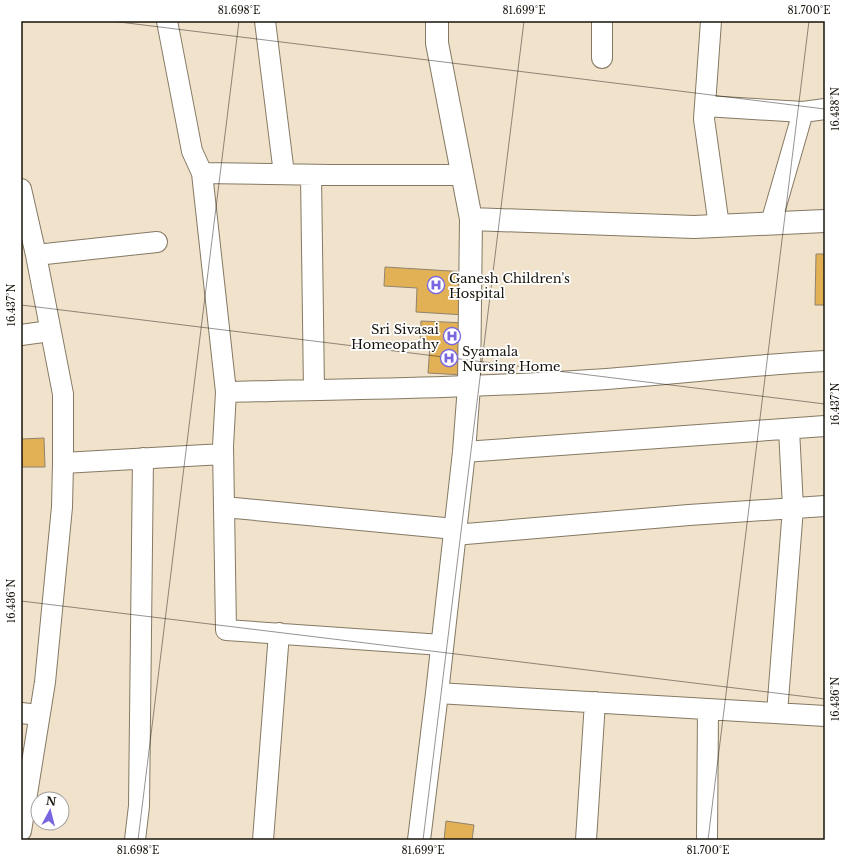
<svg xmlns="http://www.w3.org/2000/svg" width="846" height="861" font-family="'Libre Baskerville',serif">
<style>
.building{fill:#e2b055;stroke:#90836e}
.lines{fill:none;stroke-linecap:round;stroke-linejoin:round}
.minor-casing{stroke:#857964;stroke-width:22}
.tertiary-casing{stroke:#857964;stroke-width:24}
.minor{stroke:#fff;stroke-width:20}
.tertiary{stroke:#fff;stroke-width:22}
.ticks{fill:none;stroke:#17120a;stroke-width:1;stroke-opacity:0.45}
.labels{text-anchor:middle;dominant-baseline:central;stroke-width:3.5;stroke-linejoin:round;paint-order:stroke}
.poi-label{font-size:13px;fill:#17120a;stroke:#fff;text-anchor:start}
.neatline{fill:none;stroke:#17120a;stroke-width:1.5}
.ticks-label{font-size:10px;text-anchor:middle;fill:#17120a}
</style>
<rect width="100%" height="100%" fill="#f0e2cb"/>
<path class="building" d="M816,254H825V305H815Z
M385,267L467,272L465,315L416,312L417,288L384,286Z
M421,321L467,323L464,375L428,373L430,345L420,344Z
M44,438L45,467H22L21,439Z
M446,821L474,825L472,840H444Z"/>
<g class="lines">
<g class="minor-casing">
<path id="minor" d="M167,21L192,151L202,173L226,392L223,446L226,630L442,645
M265,21L284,174
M711,21L704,119L719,226
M602,58V21
M705,106L803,112L825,109
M202,173L330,175H462
M311,175L314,390
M21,189L36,255L63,394V463L62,507L45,682L21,831
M771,223L803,112
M36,255L157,242
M21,335L50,331
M226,392C347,389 469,388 590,380C668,375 746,365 825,361
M464,452L825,426
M63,463L223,454
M224,507L455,529
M454,535L689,515L825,506
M437,693L825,716
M21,713L39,715
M777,713L793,508L789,429
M135,840L139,806L143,458
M263,840L279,633
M586,840L595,702
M707,840L708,709"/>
</g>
<g class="tertiary-casing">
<path id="tertiary" d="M471,219L694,227L825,221
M419,840L437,693L464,452L469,386L471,219L437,43V21"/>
</g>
<use href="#minor" class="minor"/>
<use href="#tertiary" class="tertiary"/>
</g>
<path class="ticks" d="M111,21L825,109M21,305L825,404M21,601L825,699M138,840L239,21M423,840L524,21M708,840L809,21"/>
<defs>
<g id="hospital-ring" transform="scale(0.9)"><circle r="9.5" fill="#fff" stroke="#7866e1" stroke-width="1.5"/><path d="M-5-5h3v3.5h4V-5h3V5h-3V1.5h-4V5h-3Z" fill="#7866e1"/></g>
</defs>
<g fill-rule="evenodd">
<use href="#hospital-ring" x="436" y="285"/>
<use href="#hospital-ring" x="452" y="336"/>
<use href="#hospital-ring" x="449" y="358"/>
</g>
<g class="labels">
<g class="poi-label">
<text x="449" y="278">Ganesh Children's<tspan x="449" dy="15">Hospital</tspan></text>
<text x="439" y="329" text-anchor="end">Sri Sivasai<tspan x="439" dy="15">Homeopathy</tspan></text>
<text x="462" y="351">Syamala<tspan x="462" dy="15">Nursing Home</tspan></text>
</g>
</g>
<rect width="846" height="861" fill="none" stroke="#ffffff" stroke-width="44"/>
<g transform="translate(50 811) rotate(7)"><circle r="19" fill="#ffffff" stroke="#a2a09d"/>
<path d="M0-3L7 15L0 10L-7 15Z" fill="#7866e1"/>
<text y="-6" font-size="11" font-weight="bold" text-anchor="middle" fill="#17120a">N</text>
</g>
<rect x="22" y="22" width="802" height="817" class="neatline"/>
<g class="ticks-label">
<text x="239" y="14">81.698°E</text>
<text x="524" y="14">81.699°E</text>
<text x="809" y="14">81.700°E</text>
<text transform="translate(835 109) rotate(-90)" y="4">16.438°N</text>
<text transform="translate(11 305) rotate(-90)" y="4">16.437°N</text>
<text transform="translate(835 404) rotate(-90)" y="4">16.437°N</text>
<text transform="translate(11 601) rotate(-90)" y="4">16.436°N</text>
<text transform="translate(835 699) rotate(-90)" y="4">16.436°N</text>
<text x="138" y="854">81.698°E</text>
<text x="423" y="854">81.699°E</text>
<text x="708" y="854">81.700°E</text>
</g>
</svg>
